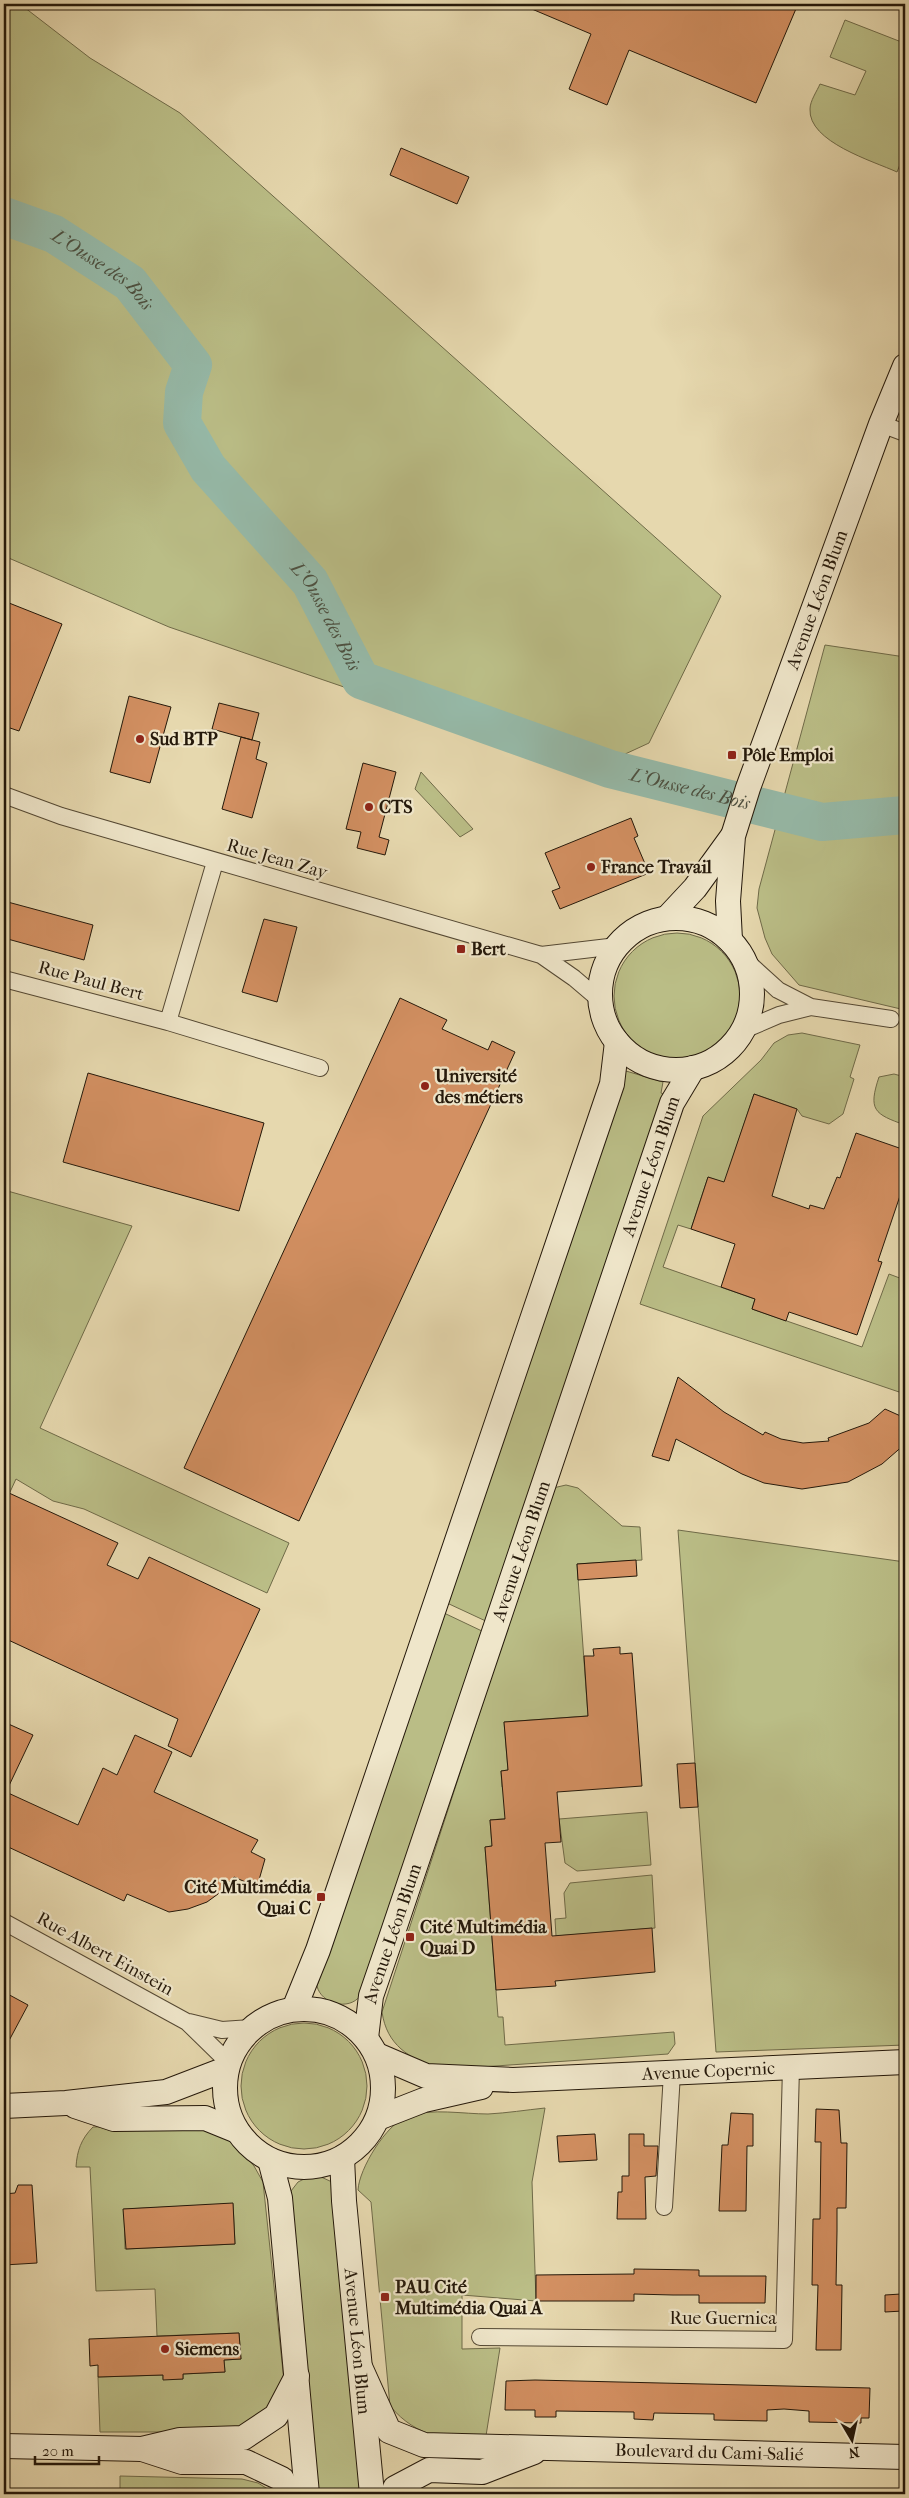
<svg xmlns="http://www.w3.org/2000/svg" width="909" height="2498" font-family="'IM FELL French Canon',serif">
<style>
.green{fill:#babd86;stroke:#6f6a48;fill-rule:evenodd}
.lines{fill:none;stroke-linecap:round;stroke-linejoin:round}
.river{stroke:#96baa9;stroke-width:38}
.building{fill:#d39062;stroke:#24180a}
.street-casing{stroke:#544833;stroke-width:18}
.secondary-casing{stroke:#24180a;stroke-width:26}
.street{stroke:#efe6ca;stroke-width:16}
.secondary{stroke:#efe6ca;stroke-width:24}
.poi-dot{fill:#8f2418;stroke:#efe6ca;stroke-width:2}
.labels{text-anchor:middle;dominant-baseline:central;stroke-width:4.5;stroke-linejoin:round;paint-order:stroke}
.street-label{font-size:18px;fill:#24180a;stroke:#efe6ca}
.poi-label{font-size:18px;font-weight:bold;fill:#24180a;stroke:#efe6ca;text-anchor:start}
.water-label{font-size:19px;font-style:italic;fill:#4c5142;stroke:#efe6ca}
</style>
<rect width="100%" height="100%" fill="#e6d8ae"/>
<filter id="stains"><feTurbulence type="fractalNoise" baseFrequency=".004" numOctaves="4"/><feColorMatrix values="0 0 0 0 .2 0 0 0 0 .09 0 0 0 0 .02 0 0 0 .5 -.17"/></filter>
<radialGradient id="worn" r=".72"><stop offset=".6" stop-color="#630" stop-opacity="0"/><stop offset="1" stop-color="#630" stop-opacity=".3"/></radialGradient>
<path class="green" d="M4,4H20L90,58L180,113L721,596L649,743L623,755L551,758L169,627L4,556Z
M845,20L904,43L905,41V152L897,172C873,161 808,142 810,109C810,101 817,91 820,84L855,95L866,71L830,57Z
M825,645L905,657V1010L799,985L772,954L765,938L757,908L759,889Z
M421,772L473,829L460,837L415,789Z
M614 996a63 63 0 1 1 126 0a63 63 0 1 1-126 0Z
M802,1033L860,1045L850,1077L854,1079L843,1114L829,1124L802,1116L797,1109L754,1094L732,1160L727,1184L708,1177L691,1229L678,1225L663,1267L755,1299L752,1309L862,1347L889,1274L905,1280V1394L640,1304L703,1116L761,1060L774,1043L788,1035Z
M626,1071L663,1082L661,1093L666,1095L490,1623L447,1603Z
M894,1074L905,1077V1125C874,1114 868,1110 879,1077Z
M4,1190L132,1226L40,1428L289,1543L267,1593L84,1509L53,1501L16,1479L4,1505Z
M566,1485L578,1488L622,1526L640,1527L642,1560L577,1564L588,1716L504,1722L508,1770L501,1771L502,1787L509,1786L512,1818L490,1820L492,1846L485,1847L498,2017H503L505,2045L674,2032L675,2044L668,2054L438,2070C409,2057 387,2046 382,2012L553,1488Z
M678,1530L905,1562V2045L716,2052Z
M444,1613L484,1632L360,1996C349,2011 321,2004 317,1986Z
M647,1812L651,1865L577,1871L565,1863L559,1819Z
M652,1875L655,1928L556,1936L555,1919L566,1918L564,1893L570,1883Z
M241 2086a63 63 0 1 1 126 0a63 63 0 1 1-126 0Z
M545,2108L532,2182L536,2301L462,2295V2349L500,2348L485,2442C446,2438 418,2439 390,2406L371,2202L358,2190C359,2169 386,2124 408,2116C432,2108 463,2114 488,2114C507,2113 526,2110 545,2108Z
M198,2124L231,2140L254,2166L263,2182L284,2381L264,2419L227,2432H100L98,2377L163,2375V2379H183V2374L225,2372L224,2360L241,2359L239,2333L157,2336L155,2289L96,2291L90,2167H76C77,2151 81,2139 93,2127ZM233,2204L235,2244L125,2249L124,2209Z
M310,2176H319L332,2182L362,2494H317L291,2191L298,2182Z
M120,2476L242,2479L258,2483L276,2494L120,2492Z"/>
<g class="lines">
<path class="river" id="s1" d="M4,216L54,234L130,283L193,365L184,392L182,423L208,468L310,582L361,680L610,769L822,822L905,815"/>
</g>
<path class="building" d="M520,4H798L756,103L629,50L607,105L569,89L591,34Z
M401,148L469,177L457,204L390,175Z
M4,601L62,624L19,731L4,726Z
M129,696L171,707L150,783L110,772Z
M219,703L259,713L252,740L212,729Z
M241,737L260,742L256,759L267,763L252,818L222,809Z
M363,763L396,772L379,837L389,840L385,855L357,848L361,832L346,829Z
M631,818L638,836L634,838L649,873L560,909L552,891L560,888L545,853Z
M4,901L93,925L84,960L4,938Z
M264,919L297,927L277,1002L242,992Z
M400,998L447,1020L442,1029L488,1050L492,1041L515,1052L299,1521L184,1468Z
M88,1073L264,1123L239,1211L63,1162Z
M754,1094L797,1109L772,1196L809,1209L810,1205L824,1209L837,1177L840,1178L856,1133L905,1150V1181L878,1261L882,1262L857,1335L789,1312L786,1321L752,1309L755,1299L721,1287L735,1244L691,1229L708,1177L724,1182Z
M678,1377L724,1412L763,1435L765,1432L781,1439L803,1443L829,1441L828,1438L869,1423L885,1409L905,1418V1444L882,1464L848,1482L802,1489L764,1483L742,1474L676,1439L669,1461L652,1456Z
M9,1493L118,1543L107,1565L138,1579L149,1557L260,1609L191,1757L168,1746L178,1719L4,1638V1505Z
M636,1560L637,1576L578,1580L577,1564Z
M620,1647V1654L632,1653L642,1786L557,1792L561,1842L545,1843L552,1936L652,1928L655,1972L555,1981L556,1986L496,1990L485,1847L492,1846L490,1820L505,1819L501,1771L508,1770L504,1722L588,1716L584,1656H594L593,1649Z
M4,1722L33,1735L6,1792L78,1825L103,1768L117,1775L135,1735L172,1752L154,1792L258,1840L251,1852L265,1859L257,1887L234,1877L218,1894L207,1902L188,1909L169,1912L127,1894L124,1901L4,1845Z
M695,1763L698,1807L680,1808L677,1764Z
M4,1992L28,2005L4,2050Z
M816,2109L839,2110L841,2143H847L846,2208H837V2231L836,2285H842L841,2350H816L818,2285H812L813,2219H820L821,2142H815Z
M731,2113L753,2114V2146H747L746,2211H719L722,2145H728Z
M595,2134L597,2160L559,2162L557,2136Z
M629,2134H644V2146H658L656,2176L645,2177L646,2219H617L618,2192H622V2176H629Z
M18,2185H32L37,2263L4,2265V2194L15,2193Z
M233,2203L235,2244L126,2249L123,2209Z
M634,2269L699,2270V2276H766L765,2303H699V2295H673L634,2294V2301H536V2275L634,2274Z
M901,2294L903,2311L885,2312V2295Z
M239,2333L241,2359L224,2360L225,2372L183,2374V2379L163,2380V2375L98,2377V2365L90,2366L89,2339Z
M535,2380L870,2388L869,2418H861V2423L809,2422V2411L784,2409L767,2410V2421L714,2420V2414L654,2413L653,2420L634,2419V2412L556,2411V2417H535V2410H505L506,2381Z"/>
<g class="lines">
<g class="street-casing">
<path id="street" d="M881,424L905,433
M4,795L61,816L541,955L574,978L601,1001
M541,955L617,946
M745,960L778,990L811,1007L891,1019
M4,979L168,1022L215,862
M168,1022L320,1068
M744,1030L779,1015L811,1007
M4,1922L187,2022L228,2062
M189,2022L222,2030L251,2028
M664,2207L672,2073
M480,2337L784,2340L791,2067"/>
</g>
<g class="secondary-casing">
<g id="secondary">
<path d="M667,918L695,888L732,837"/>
<circle cx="676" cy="994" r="76"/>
<path id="s2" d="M730,940L728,901L733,836L748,788L881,424L905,366"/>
<circle cx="304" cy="2088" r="79"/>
<path d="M294,2009L318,1950L612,1084L617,1042"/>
<path id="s3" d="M366,2038L371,1996L391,1938L672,1103L693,1068"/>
<path id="s4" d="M377,2055L426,2076L513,2080L905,2062"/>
<path d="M4,2106L66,2103L166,2092L226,2069"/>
<path d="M75,2106L114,2119L205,2118L237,2131"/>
<path d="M378,2118L424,2100L481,2087"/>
<path id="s5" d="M342,2158L344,2201L372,2494"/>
<path d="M270,2160L280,2198L307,2494"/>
<path id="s6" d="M361,2369L389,2431L424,2445L905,2457"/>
<path d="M4,2446L142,2449L180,2440L243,2438L276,2416L297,2376"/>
<path d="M142,2449L182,2462H246L282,2479L289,2494"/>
<path d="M393,2494L395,2488L429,2470L482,2472L534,2452"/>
</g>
</g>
<use href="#street" class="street"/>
<use href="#secondary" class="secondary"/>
</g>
<g class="poi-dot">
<circle cx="140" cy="739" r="5"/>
<rect x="727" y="750" width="10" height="10" rx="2.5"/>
<circle cx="369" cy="807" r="5"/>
<circle cx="591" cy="867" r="5"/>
<rect x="456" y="944" width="10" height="10" rx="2.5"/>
<circle cx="425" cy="1086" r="5"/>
<rect x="316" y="1892" width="10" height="10" rx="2.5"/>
<rect x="405" y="1932" width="10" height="10" rx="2.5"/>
<rect x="380" y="2292" width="10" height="10" rx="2.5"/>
<circle cx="165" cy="2349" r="5"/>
</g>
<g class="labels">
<g class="street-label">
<text stroke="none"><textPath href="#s2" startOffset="355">Avenue Léon Blum</textPath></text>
<text transform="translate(277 859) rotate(16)">Rue Jean Zay</text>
<text transform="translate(91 981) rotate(15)">Rue Paul Bert</text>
<text stroke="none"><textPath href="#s3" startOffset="918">Avenue Léon Blum</textPath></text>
<text stroke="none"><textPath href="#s3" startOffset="512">Avenue Léon Blum</textPath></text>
<text stroke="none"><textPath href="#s3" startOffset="108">Avenue Léon Blum</textPath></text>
<text transform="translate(105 1954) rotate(29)">Rue Albert Einstein</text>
<text stroke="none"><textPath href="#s4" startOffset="336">Avenue Copernic</textPath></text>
<text x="723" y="2318">Rue Guernica</text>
<text stroke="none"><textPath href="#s5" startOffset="184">Avenue Léon Blum</textPath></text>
<text stroke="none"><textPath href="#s6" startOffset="391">Boulevard du Cami-Salié</textPath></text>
</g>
<g class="poi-label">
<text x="150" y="739">Sud BTP</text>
<text x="742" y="755">Pôle Emploi</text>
<text x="379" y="807">CTS</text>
<text x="601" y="867">France Travail</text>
<text x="471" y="949">Bert</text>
<text x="435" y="1076">Université<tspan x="435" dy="21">des métiers</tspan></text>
<text x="311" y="1887" text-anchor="end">Cité Multimédia<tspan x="311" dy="21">Quai C</tspan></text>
<text x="420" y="1927">Cité Multimédia<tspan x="420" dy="21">Quai D</tspan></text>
<text x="395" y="2287">PAU Cité<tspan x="395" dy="21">Multimédia Quai A</tspan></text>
<text x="175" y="2349">Siemens</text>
</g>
<g class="water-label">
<text stroke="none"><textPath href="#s1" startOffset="114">L'Ousse des Bois</textPath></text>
<text stroke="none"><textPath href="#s1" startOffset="549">L'Ousse des Bois</textPath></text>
<text stroke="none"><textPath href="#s1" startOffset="969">L'Ousse des Bois</textPath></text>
</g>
</g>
<rect width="909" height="2498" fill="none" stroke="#e6d8ae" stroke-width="20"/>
<rect x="5" y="5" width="899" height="2488" fill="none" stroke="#24180a" stroke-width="2.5"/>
<rect x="10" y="10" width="889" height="2478" fill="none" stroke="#24180a"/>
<g transform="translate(852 2440) rotate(171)" stroke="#efe6ca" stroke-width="4" paint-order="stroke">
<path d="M0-4L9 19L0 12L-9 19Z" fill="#24180a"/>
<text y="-8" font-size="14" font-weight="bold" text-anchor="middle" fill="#24180a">N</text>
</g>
<path d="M35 2456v8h64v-8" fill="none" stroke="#24180a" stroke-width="2.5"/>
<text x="42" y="2456" font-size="15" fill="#24180a" stroke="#efe6ca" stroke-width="4" paint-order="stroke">20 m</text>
<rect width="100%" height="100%" filter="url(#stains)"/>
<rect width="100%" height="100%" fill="url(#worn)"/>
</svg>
